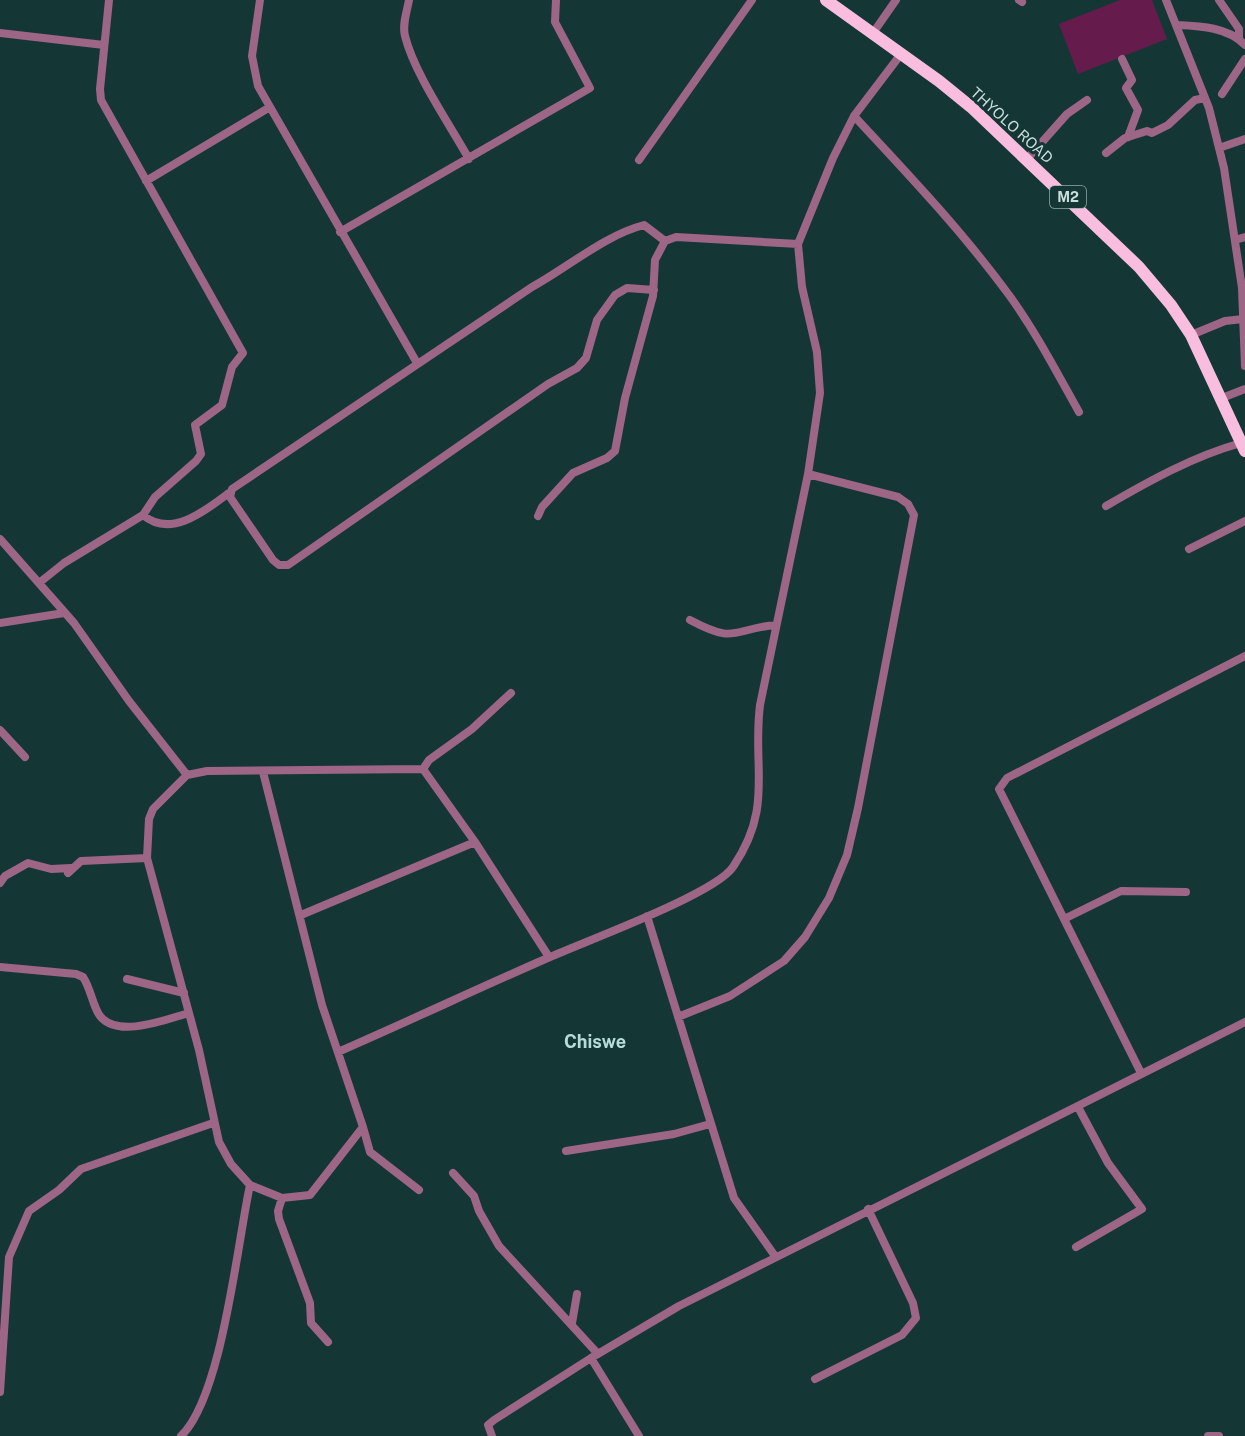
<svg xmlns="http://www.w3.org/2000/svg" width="1245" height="1436" font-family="'Public Sans',sans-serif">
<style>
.green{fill:#651c4c}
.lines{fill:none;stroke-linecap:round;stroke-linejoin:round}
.minor{stroke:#9d6686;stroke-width:8}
.trunk{stroke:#f8bddf;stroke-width:12}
.labels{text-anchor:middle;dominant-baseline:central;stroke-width:6;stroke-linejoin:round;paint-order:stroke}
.shield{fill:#143735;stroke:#94acaa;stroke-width:1.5}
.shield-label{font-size:14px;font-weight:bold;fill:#cbdedc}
.street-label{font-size:15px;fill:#cbdedc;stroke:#143735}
.quarter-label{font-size:18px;font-weight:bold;fill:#b5dcd9;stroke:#143735}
</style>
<rect width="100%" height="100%" fill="#143735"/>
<path class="green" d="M1120,0H1152L1167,39L1078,74L1059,24Z"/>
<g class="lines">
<path class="minor" d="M260,0L252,56L258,86L417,363
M409,0C407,11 402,25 405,36C414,73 450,125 469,159
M1019,0L1022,2
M1166,0L1209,108L1224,168L1242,288L1245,366
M1219,0L1239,29V39
M1177,25C1200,26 1228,27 1245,45
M0,33L104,45
M873,33L896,0
M1122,59L1132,80L1126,88L1138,110L1128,137
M1222,94L1245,59
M854,116C908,174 962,231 1009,295C1036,332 1057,373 1079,412
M1219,148L1245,139
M1106,153L1125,138L1147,131L1152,133L1168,125L1195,100L1205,98
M1027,159L1067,114L1087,100
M639,160L752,0
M146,181L270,107
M340,232L590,88L555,22L556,0
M1235,240L1245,237
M654,290L627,288L615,295L597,320L586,358L577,368L548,384L288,565H279L273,560L230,497L232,489L532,287C567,268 605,235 644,225L665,241
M1191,335L1225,321L1243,319
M1222,398L1245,389
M1106,506C1149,481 1194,456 1241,443
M143,515C171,539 206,510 229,493
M538,516L542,507L573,473L607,458L615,451L625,398L653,296L655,260L665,241L676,237L798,244
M0,539L74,623L129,701L187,775
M1189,549L1245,521
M39,583L64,563L143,515L155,497L196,461L201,454L195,425L222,405L232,367L243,353L101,100L100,89L109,0
M690,620C737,645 731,629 776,625
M0,623L64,613
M0,730L25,757
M423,769L429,760L472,729L511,693
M263,772L322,1005L363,1127L310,1195L282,1198L250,1185L231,1164L219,1142L199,1050L147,858L149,819L153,809L187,775L207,771L423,769L475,842L549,957
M68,873L81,861L147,858
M0,883L5,876L28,863L51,869L71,868
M301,915L475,842
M647,916L734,1198L775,1256
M1064,919L1121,891L1186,892
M0,967L76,974L83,977C91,989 93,1007 100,1016C118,1039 167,1019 189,1013
M127,979L184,993
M678,1017L730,996L784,961L805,937L829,898L847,855L858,808L914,515L908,504L898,497L808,474
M338,1052C409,1021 479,988 550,957C586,941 715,894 733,867C774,807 752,768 760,705L808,474L820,393L817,352L802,287L798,244L833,158L854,116L901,54
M1141,1073L999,789L1007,778L1245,656
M363,1127L370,1152L419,1190
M566,1151L674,1134L710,1124
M453,1173L474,1196L479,1211L499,1246L598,1354
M282,1198L278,1211L279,1219L310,1303L311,1323L328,1342
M1076,1247L1142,1209L1108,1163L1078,1107
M572,1323L577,1294
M591,1358L639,1436
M815,1379L902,1335L916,1318L913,1303L868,1209
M0,1392L9,1257L29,1211L59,1190L81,1169L213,1123
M181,1436C222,1397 237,1245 250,1185
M492,1436L488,1425L494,1420L591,1358L679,1306L1245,1022
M1208,1436H1219"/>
<path class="trunk" d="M826,0L939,81L971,107L1139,267L1171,305L1191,335L1245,451"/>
</g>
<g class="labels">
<rect class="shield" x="1050" y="186" width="36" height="22" rx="4.5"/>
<g class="shield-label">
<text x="1068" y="197">M2</text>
</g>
<g class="street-label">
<text transform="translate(1012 125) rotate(42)">THYOLO ROAD</text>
</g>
<g class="quarter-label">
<text x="595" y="1041">Chiswe</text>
</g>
</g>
</svg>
